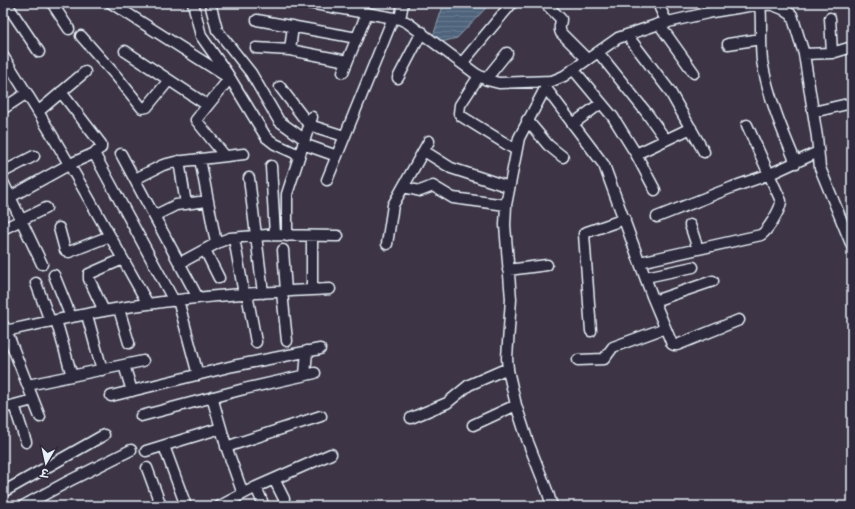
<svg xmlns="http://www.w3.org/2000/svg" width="855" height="509" font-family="Caveat,'Playpen Sans Deva',sans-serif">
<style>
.water{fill:url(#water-rules);stroke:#8c9cad}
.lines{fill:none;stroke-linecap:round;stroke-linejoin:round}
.minor-casing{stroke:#e8f1f8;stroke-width:13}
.minor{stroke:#2f2a3d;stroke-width:10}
</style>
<defs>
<pattern id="water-rules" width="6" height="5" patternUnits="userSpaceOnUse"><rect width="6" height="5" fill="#4f647b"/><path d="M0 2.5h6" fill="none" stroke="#687b8e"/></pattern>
</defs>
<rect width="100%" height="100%" fill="#3d3546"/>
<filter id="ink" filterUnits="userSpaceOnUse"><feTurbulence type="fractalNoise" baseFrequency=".025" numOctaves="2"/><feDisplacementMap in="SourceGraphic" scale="8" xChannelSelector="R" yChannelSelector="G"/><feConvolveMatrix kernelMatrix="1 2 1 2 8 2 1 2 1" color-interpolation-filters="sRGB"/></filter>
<g filter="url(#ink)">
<path class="water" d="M444,3H488L486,8L457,38L430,45Z"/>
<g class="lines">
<g class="minor-casing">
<path id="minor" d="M6,3L39,52
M52,3L69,29
M111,3L229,78
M193,3L201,36L227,73L266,137L275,144L299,155
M210,3L217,30L251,73L279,121L304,139
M309,3L400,19L408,23L476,74L487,80L499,83L552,81L564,76L618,38L659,24L712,12L761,4L773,5L783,9L792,15L804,54L817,137L820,168L852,246
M545,3L561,19C561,25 558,27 561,33L587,59
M660,3V8L667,23
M760,3C762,22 760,42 762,61C768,96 782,130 796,163
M830,18L832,53
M400,19L403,3
M257,20L357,38
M659,24L694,73
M627,35L669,90L704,152
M81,36L118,78L142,108L147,107L169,80
M728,44L761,39
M256,48L290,50L347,61
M290,50L293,26
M125,51L207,105
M598,52L646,112L666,140
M804,54L832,53L852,47
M3,56C55,136 101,220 148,304
M462,63L512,3
M573,69L613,117L636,154L655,190
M343,72L367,13
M479,76L460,105L459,113L461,116L516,150
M398,78L422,32
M486,79L507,53
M549,81L519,138L506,205L505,225L511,299L507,358L508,370L516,405L528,442L548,493L552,506
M280,87L309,125L344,136
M545,87L604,165L652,296L672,344L674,345H677L739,320
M61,92L101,144V148L96,151L95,155L174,301
M4,108L27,93
M39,111L85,72
M813,112L852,103
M527,120L548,145L563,157
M573,124L601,103
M303,144L337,156
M424,151L451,168L509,187
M121,154L198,298
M636,154L691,128
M225,156L196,120L229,79
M200,159L216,243
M179,161L186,204
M271,166L275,235
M3,172L34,156
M249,178L263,293
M135,179L163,165L175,162L244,154
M327,180L393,18
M3,182L42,264
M403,187L420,191L433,186L453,198L506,205
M3,201L70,164L95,153
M154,216L176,205L207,201
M657,217L733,187L770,174L818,152
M690,225L698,249
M59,228L65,250L69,252L110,236
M3,229L46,208
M287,236V194L312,117
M234,238L244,294
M387,244L393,205L429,141
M205,250L219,278
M283,250L286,291
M640,262L761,235C768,230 781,209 781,201L747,125
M180,263L219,242L230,238L267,235L338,236
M508,270L547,265
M54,275L71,317
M646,277L693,267
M36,283L50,321
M312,290V236
M282,292L287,341
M247,294L256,342
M178,300L198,375
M654,301L713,281
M119,309L129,343
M104,311L89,279V274L123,259
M87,315L102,370
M56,320L72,376
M3,325L5,329L10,330C55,320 102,310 148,304C208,295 269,292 330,289
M6,330L40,417
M591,331L584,234L587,232L625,219
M578,360L604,359L613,347L665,328
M124,365L132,391
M305,375L307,351
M28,385L143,361
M111,396L233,366L320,349
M212,397L227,449L243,494
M14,405L26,442
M3,408L33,400
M141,416L244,389L315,373
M411,418L447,403L469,385L508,368
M473,425L516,405
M164,446L186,506
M226,447L321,416
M146,451L221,428
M147,468L161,506
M274,479L284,499
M256,487L264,506
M3,492L104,435
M23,506L69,481L131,450
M220,506L256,487L331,454"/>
</g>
<use href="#minor" class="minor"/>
</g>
</g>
<rect width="855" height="509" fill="none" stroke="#2f2a3d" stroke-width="16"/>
<rect x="8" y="8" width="839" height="493" fill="none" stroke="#e8f1f8" stroke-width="1.5" filter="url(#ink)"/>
<g transform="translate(46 463) rotate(189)" stroke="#2f2a3d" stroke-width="3" paint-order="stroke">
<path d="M0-3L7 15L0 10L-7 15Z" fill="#e8f1f8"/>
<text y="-6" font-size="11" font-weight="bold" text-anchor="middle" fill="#e8f1f8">उ</text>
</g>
</svg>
